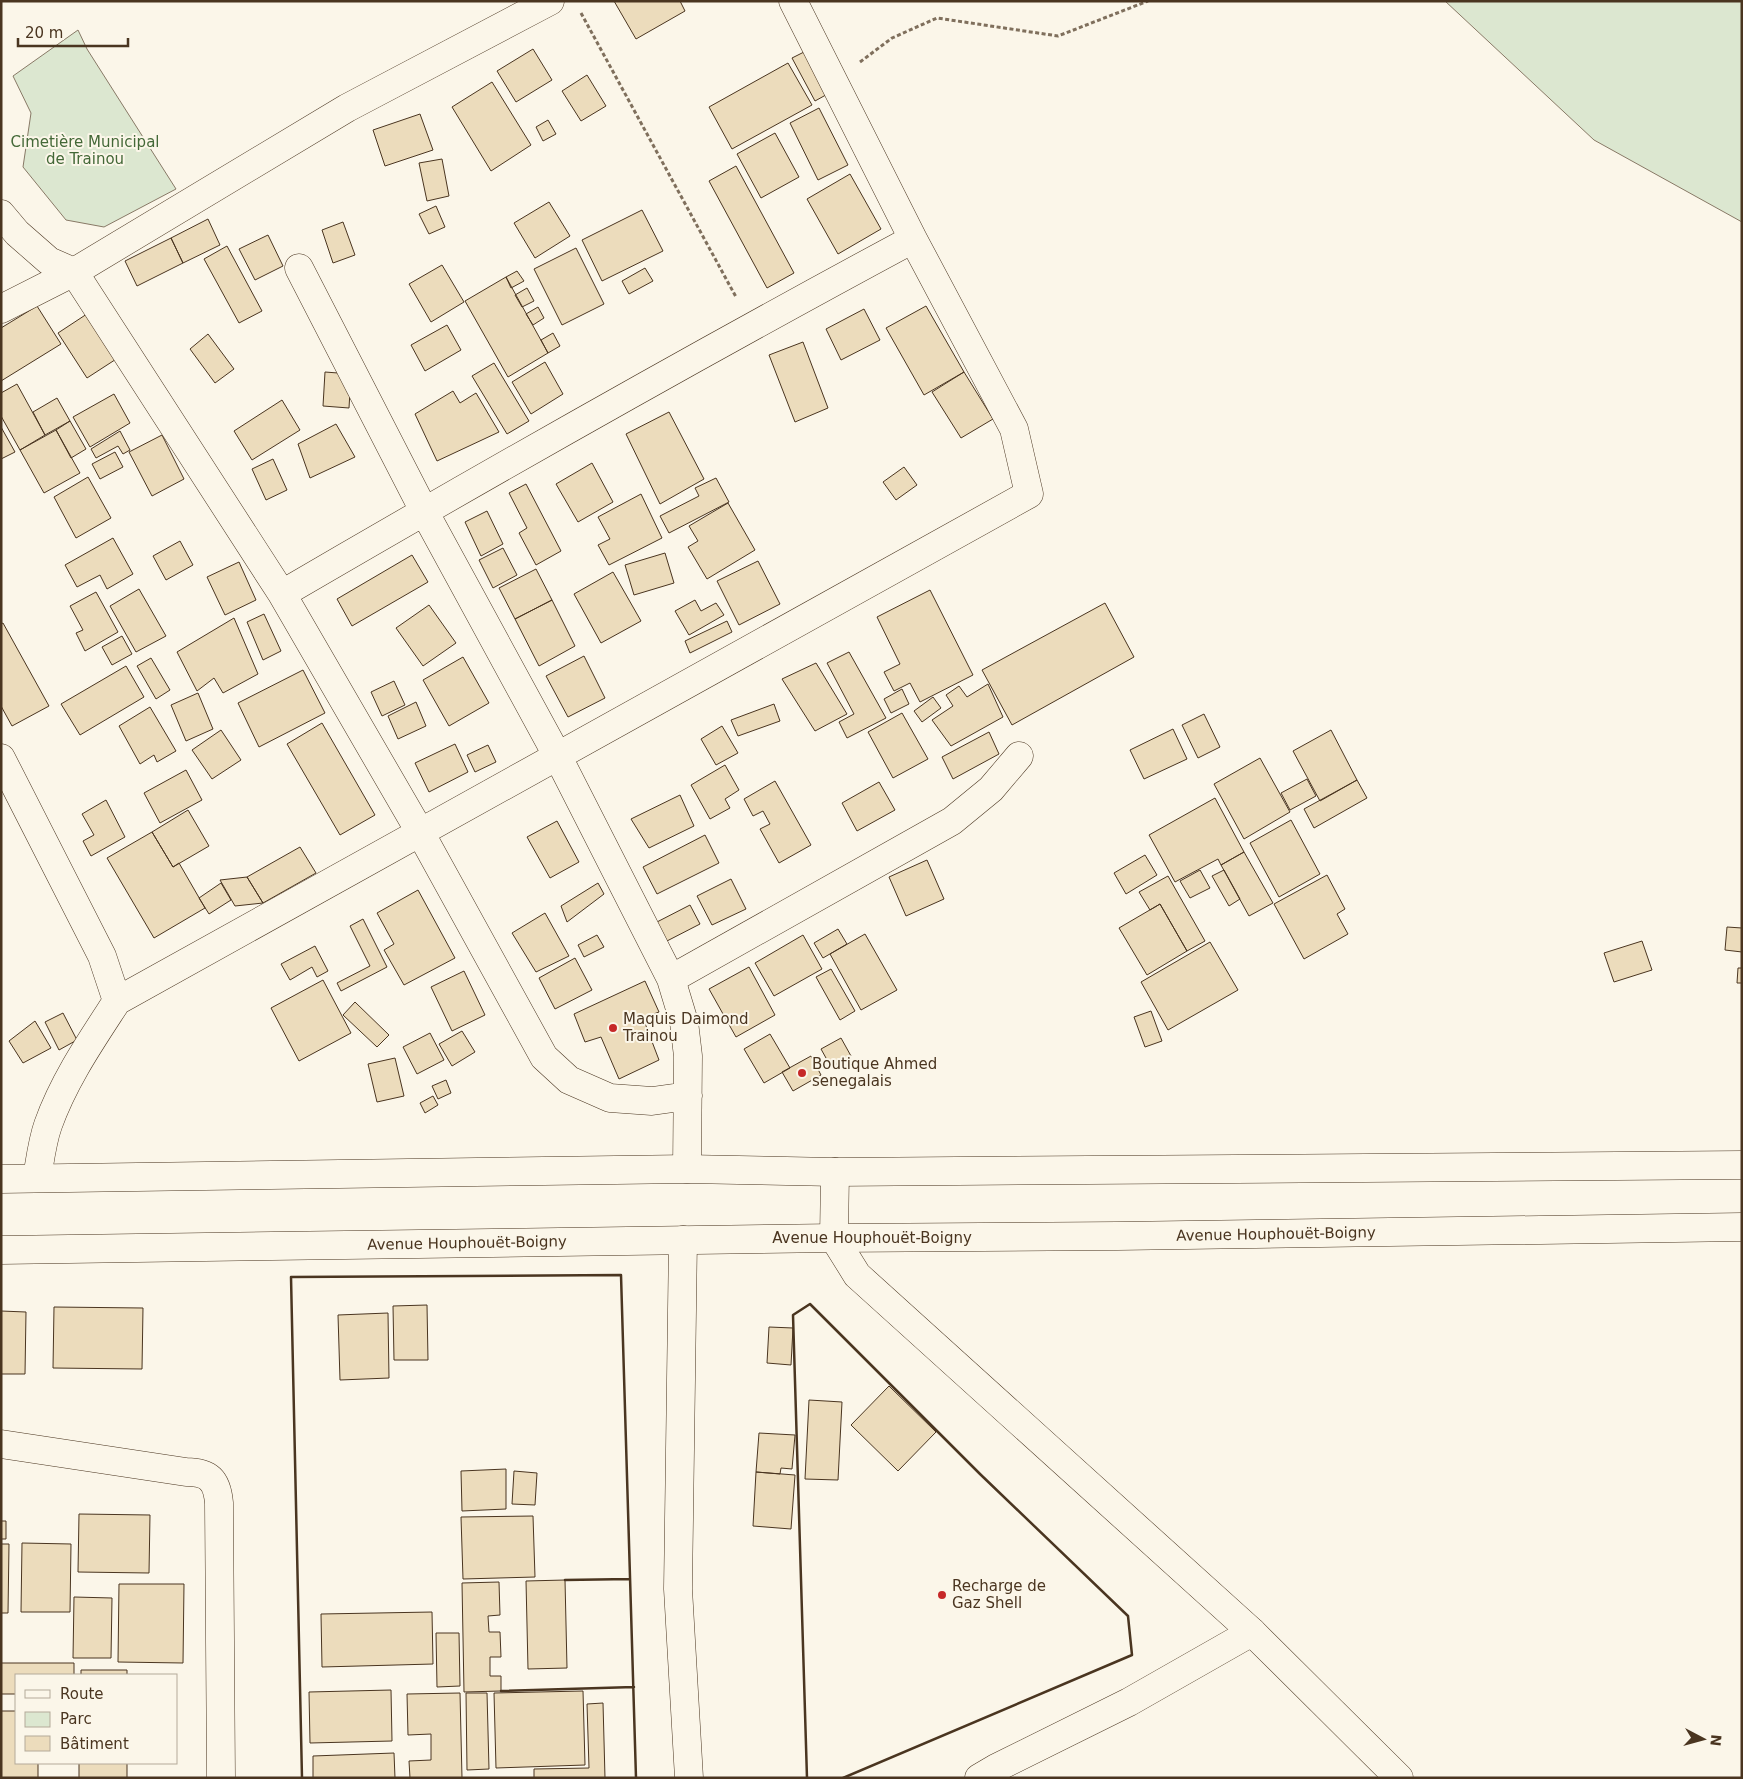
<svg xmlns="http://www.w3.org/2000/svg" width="1743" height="1779" font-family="'DejaVu Sans',sans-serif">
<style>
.green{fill:#dce7d0;stroke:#887966}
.building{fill:#ecdcbc;stroke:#4a3520}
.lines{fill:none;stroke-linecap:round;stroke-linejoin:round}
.street-casing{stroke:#4a3520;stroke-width:29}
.secondary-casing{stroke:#4a3520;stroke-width:29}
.highway-casing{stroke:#4a3520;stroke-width:29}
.path{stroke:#7f6f5c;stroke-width:3;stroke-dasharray:4 2.5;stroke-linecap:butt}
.street{stroke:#fbf6e9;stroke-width:28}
.secondary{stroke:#fbf6e9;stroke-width:28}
.highway{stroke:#fbf6e9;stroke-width:28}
.wall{stroke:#4a3520;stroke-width:2.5}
.poi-dot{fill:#c62828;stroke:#fbf6e9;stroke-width:2}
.labels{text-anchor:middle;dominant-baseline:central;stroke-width:4;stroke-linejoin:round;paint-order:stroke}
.park-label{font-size:15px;fill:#436837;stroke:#fbf6e9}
.poi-label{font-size:15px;fill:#4a3520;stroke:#fbf6e9;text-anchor:start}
.street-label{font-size:15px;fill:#4a3520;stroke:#fbf6e9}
</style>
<rect width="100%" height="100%" fill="#fbf6e9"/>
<path class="green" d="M1445,1H1742V222L1594,140Z
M78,30L87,49L176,189L104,227L66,220L23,167L31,113L13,76Z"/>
<path class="building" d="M614,1H680L685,11L636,39Z
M533,49L552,80L516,102L497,71Z
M810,49L833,91L815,101L792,58Z
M788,63L812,105L732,149L709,107Z
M587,75L606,106L581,121L562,91Z
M492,82L531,145L491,171L452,107Z
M819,108L848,165L818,180L790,123Z
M420,114L433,150L385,166L373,130Z
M548,120L556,134L543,141L536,127Z
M775,133L799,177L761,198L737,154Z
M442,159L449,196L427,201L419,163Z
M736,166L794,273L767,288L709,181Z
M850,174L881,229L838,254L807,199Z
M549,202L570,236L535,258L514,223Z
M436,206L445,227L429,234L419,214Z
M642,210L663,251L602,281L582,240Z
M208,219L220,245L183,263L171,238Z
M343,222L355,255L333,263L322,230Z
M268,235L283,266L255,280L239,249Z
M171,238L183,263L137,286L125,261Z
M227,246L262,311L239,323L204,259Z
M576,248L604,304L562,325L534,269Z
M442,265L464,302L431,322L409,284Z
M645,268L653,281L629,294L622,281Z
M517,271L524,281L511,288L506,277Z
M506,277L548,353L508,377L465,301Z
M527,288L534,301L522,307L515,295Z
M37,306L61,344L1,381V328Z
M926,306L964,372L924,395L886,328Z
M538,307L544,318L533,325L526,314Z
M96,308L124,354L87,378L58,333Z
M864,309L880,340L841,360L826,329Z
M447,325L461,350L425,371L411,345Z
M553,333L560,346L548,353L541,340Z
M208,334L234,369L215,383L190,349Z
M803,342L828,408L795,422L769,355Z
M545,362L563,394L531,414L512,382Z
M494,363L529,421L507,434L472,376Z
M325,372L351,374L349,408L323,406Z
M964,372L993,419L961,438L932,392Z
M17,384L45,435L20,450L1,416V393Z
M453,391L460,403L476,393L499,432L437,461L415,414Z
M114,394L130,423L90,447L73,417Z
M57,398L70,421L45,435L33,412Z
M282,400L300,430L252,460L234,431Z
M669,412L704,479L660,504L626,434Z
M70,421L86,449L71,458L56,430Z
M336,424L355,457L310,478L298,444Z
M1,427L15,452L1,459Z
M56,430L80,473L44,493L20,450Z
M120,431L130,450L123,454L118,446L96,458L91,449Z
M162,435L184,479L152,496L129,452Z
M115,452L123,467L100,479L92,464Z
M273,459L287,490L266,500L252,469Z
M592,463L613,502L578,522L556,484Z
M904,467L917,485L896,500L883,482Z
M88,477L111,518L76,538L54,497Z
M716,478L729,502L669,533L660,516L699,496L695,488Z
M526,484L561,551L536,565L519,533L527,528L509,493Z
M641,494L662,538L609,565L598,545L610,539L598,517Z
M728,503L755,550L707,579L688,547L698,541L689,526Z
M487,511L503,544L481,556L465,522Z
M113,538L133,574L107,589L100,575L77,587L65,565Z
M180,541L193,565L166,580L153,556Z
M503,548L517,575L493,588L479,560Z
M665,553L674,583L634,595L625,565Z
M412,555L428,582L352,626L337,599Z
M758,561L780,604L739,625L717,581Z
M239,562L256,600L225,615L207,577Z
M536,569L552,600L515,619L499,588Z
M613,572L641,621L601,643L574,594Z
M139,589L166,636L136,652L110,606Z
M930,590L973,675L920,702L910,683L894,691L884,672L900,664L877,617Z
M96,592L118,632L85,651L76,633L83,630L70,606Z
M552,600L575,646L539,666L515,619Z
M695,600L701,611L716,603L724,615L689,635L675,611Z
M1105,603L1134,657L1012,725L982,670Z
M429,605L456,643L423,666L396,628Z
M264,614L281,651L263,660L247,622Z
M234,618L258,674L223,693L214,678L197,691L177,652Z
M727,621L732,632L690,653L685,641Z
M3,623L49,706L12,726L1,706V624Z
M122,636L132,654L112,665L102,647Z
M849,652L886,718L847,738L839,722L854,714L827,663Z
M584,656L605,698L568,717L546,676Z
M463,657L489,703L449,726L423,680Z
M151,658L170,690L156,699L137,666Z
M816,663L847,714L815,731L782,679Z
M126,666L144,697L80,735L61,704Z
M303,670L325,713L259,747L238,703Z
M394,681L405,705L382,716L371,692Z
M988,684L1003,717L951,746L932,720L953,706L946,695L959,686L967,697Z
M902,689L909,704L891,713L884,699Z
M198,693L213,729L186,741L171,705Z
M933,697L941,708L922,722L914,711Z
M416,702L426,726L398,739L388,716Z
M774,704L780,721L738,736L731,720Z
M150,707L176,751L157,762L154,755L140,764L119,726Z
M902,713L928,759L893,778L868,732Z
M1204,714L1220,747L1198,758L1182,725Z
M322,723L375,815L340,835L287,744Z
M722,726L738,753L716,765L701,739Z
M1173,729L1187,759L1144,779L1130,750Z
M221,730L241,760L212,779L192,750Z
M1331,730L1357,780L1320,801L1293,751Z
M989,732L999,754L953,779L942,757Z
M455,744L468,772L429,792L415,763Z
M488,745L496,762L475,772L467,755Z
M1260,758L1290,812L1244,839L1214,784Z
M725,765L739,790L725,799L730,808L710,819L691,785Z
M186,770L202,800L160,823L144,793Z
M1307,779L1316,796L1290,810L1281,793Z
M1357,780L1367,798L1314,828L1304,809Z
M775,781L811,845L779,863L760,829L770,824L763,811L753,816L744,799Z
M879,782L895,810L857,831L842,803Z
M680,795L694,826L649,848L631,819Z
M1215,798L1244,852L1221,865L1218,859L1175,882L1149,835Z
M106,800L125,837L91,856L83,841L94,835L82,814Z
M188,810L209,846L173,867L152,832Z
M1291,820L1320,874L1279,897L1250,843Z
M557,821L579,862L550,878L527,837Z
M152,832L173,867L179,863L205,908L154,938L107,858Z
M705,835L719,863L657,894L643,867Z
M300,847L316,873L263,903L247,877Z
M1244,852L1273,903L1249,916L1221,865Z
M1145,855L1157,875L1126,894L1114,873Z
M927,860L944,899L906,916L889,877Z
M1200,870L1210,888L1190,898L1180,881Z
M1224,870L1240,899L1229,906L1212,876Z
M1327,875L1345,909L1337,914L1348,934L1304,959L1274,904Z
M1168,876L1205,941L1187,951L1160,904L1150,910L1139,892Z
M247,877L263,903L235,906L220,880Z
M731,879L746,909L712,925L697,896Z
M221,883L231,900L209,914L199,898Z
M598,883L604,894L567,922L561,906Z
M418,890L455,958L404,985L384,950L394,944L377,913Z
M1160,904L1187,951L1147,975L1119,928Z
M690,905L700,924L665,942L655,923Z
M545,913L569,956L536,972L512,933Z
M363,919L387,967L341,991L337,983L370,966L350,926Z
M1727,927L1742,928V952L1725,950Z
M838,929L847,944L823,958L814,943Z
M865,934L897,990L861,1010L830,954Z
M597,935L604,947L584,957L578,945Z
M803,935L822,969L774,996L755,963Z
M1642,941L1652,970L1614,982L1604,953Z
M1210,942L1238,990L1168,1030L1141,982Z
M315,946L328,971L317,977L312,967L290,980L281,964Z
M575,958L592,990L555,1009L539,978Z
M749,967L775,1015L736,1037L709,989Z
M1738,968H1742V983H1737Z
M831,969L855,1011L840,1020L816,977Z
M464,971L485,1015L452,1031L431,987Z
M323,980L351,1033L299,1061L271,1008Z
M645,981L659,1012L643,1018L659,1060L619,1079L601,1037L585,1042L574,1014Z
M355,1002L389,1035L377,1047L343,1015Z
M1151,1011L1162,1041L1145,1047L1134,1017Z
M63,1013L77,1040L59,1050L45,1022Z
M35,1021L51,1048L23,1063L9,1041Z
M462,1031L475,1052L452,1066L439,1044Z
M430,1033L444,1060L417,1074L403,1047Z
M770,1034L790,1068L764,1083L744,1049Z
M841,1038L851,1056L831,1067L821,1049Z
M811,1056L821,1075L793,1091L782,1072Z
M395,1058L404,1096L377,1102L368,1064Z
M446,1080L451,1093L438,1099L432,1086Z
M433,1096L438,1105L425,1113L420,1103Z
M427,1305L428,1360H394L393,1306Z
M54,1307L143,1308L142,1369L53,1368Z
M1,1311L26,1312L25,1374H1Z
M388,1313L389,1378L340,1380L338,1315Z
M769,1327L793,1328L791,1365L767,1363Z
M889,1386L936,1432L898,1471L851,1425Z
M809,1400L842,1402L838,1480L805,1479Z
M759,1433L795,1435L792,1469L781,1468L780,1474L756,1472Z
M506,1469V1509L462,1511L461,1471Z
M514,1471L537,1473L535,1505L512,1504Z
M756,1472L795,1475L791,1529L753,1526Z
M79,1514L150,1515L149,1573L78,1572Z
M533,1516L535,1577L463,1579L461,1517Z
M1,1521H6V1539H1Z
M22,1543L71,1544L70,1612H21Z
M1,1544H9L8,1613H1Z
M565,1580L567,1668L528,1669L526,1581Z
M499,1582L500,1615L488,1616L489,1632H500L501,1657H490V1676H501V1691L464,1692L462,1583Z
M119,1584H184L183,1663L118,1662Z
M74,1597L112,1598L111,1658H73Z
M432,1612L433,1664L322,1667L321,1614Z
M436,1633H459L460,1686L437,1687Z
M1,1663H74V1675H16V1694H1Z
M81,1670H127V1675H81Z
M391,1690L392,1741L310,1743L309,1692Z
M583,1691L585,1765L496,1768L494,1693Z
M460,1693L462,1778H410L409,1761L431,1760V1734L408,1735L407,1694Z
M466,1693H487L489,1769L467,1770Z
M603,1703L605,1778H534V1769L589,1768L587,1704Z
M1,1711H16V1763H38V1778H1Z
M394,1753L395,1778H313V1756Z
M79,1763H127V1778H79Z"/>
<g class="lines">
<g class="street-casing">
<path id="street" d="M1,214L17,233L49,261L74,272L282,594L420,832L544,1057L569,1080L610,1098L652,1101L688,1096
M299,268L424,511L558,757L671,979L684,1022L688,1056L687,1169
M1,309L74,272L347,108L550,1
M282,594C491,472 701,353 913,239
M1,758L102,956L117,1001
M671,979L952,821L991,789L1019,756
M37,1178C40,1161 42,1142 48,1125C64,1080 91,1041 117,1001L1029,494L1014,429L913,239L793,1
M683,1240L678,1589L689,1778
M1,1444L186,1472C209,1472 217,1480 219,1503L221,1778
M979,1778L996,1768L1129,1702L1252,1632"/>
</g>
<g class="secondary-casing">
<path id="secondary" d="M835,1172L834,1238L857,1275L1252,1632L1399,1778"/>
</g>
<g class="highway-casing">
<path id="highway" d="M1,1179L687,1169L835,1172L1742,1165
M1,1250L834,1238L1118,1236L1742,1227"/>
</g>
<path class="path" d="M581,13L736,297
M860,62L892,38L937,18L1058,36L1148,1"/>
<use href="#street" class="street"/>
<use href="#secondary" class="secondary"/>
<use href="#highway" class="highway"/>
<path class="wall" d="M565,1580L630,1579
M501,1691L634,1687
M302,1778L291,1277L621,1275L636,1778
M807,1778L793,1315L810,1304L980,1474L1128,1616L1132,1655L843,1778"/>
</g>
<g class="poi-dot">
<circle cx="613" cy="1028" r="5"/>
<circle cx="802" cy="1073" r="5"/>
<circle cx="942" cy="1595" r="5"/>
</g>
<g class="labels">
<g class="park-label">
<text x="85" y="142">Cimetière Municipal<tspan x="85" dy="17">de Trainou</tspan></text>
</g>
<g class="poi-label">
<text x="623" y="1019">Maquis Daimond<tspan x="623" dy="17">Trainou</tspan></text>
<text x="812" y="1064">Boutique Ahmed<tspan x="812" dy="17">senegalais</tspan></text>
<text x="952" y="1586">Recharge de<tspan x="952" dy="17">Gaz Shell</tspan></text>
</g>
<g class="street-label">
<text transform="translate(1276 1234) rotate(-1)">Avenue Houphouët-Boigny</text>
<text x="872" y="1238">Avenue Houphouët-Boigny</text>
<text transform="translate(467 1243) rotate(-1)">Avenue Houphouët-Boigny</text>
</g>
</g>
<rect width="1743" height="1779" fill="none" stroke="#4a3520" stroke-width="5"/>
<rect x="15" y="1674" width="162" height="90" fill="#fbf6e9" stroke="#b4a999"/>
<rect x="25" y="1690" width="25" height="8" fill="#fbf6e9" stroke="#b4a999"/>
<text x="60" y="1699" font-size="15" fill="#4a3520">Route</text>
<rect x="25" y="1712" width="25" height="15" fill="#dce7d0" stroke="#b4a999"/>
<text x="60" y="1724" font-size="15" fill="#4a3520">Parc</text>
<rect x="25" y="1736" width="25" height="15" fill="#ecdcbc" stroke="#b4a999"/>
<text x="60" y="1749" font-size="15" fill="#4a3520">Bâtiment</text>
<g transform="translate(1703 1739) rotate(96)" stroke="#fbf6e9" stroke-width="4" paint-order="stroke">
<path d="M0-4L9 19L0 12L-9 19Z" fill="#4a3520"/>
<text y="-8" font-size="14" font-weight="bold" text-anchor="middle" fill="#4a3520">N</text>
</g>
<path d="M18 38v8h110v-8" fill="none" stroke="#4a3520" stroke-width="2.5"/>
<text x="25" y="38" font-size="15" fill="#4a3520" stroke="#fbf6e9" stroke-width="4" paint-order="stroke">20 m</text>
</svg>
